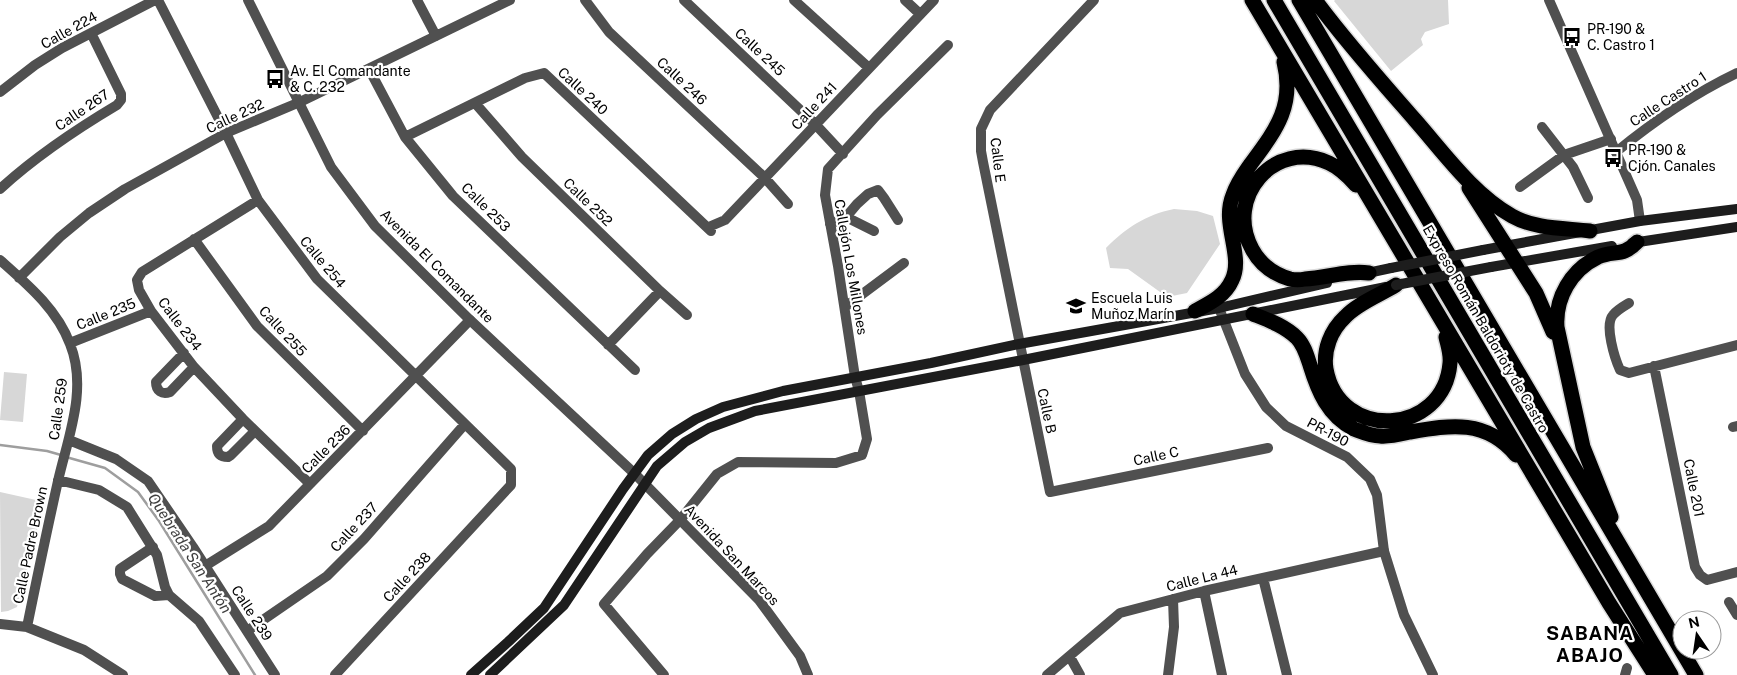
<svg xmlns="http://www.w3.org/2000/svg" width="1737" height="675" font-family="'Public Sans',sans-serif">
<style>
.green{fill:#d7d7d7}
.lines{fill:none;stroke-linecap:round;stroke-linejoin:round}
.stream{stroke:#9e9e9e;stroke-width:2.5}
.motorway-casing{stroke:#dbdbdb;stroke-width:18}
.minor{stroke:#505050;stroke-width:10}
.tertiary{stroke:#505050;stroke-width:10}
.secondary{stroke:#1d1d1d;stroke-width:10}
.motorway{stroke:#000;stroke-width:15}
.secondary-bridge{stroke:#1d1d1d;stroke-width:10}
.labels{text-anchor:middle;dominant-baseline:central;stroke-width:4.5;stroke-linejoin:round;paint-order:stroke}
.poi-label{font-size:14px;fill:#000;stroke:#fff;text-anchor:start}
.street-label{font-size:14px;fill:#000;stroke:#fff}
.water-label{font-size:15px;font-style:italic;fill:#3f3f3f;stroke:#fff}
.district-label{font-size:19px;font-weight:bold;letter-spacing:1px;fill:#000;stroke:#fff}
</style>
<rect width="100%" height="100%" fill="#fff"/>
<path class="green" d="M1335,0H1448L1449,24L1425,32L1421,39L1423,45L1391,71L1334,1Z
M1174,209L1197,211L1213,216L1220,244L1187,293L1167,297L1128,269L1110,268L1106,248C1126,228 1145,215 1174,209Z
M4,372L27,374L23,422L0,420Z
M0,492L36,500L40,507L41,515L17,607L8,611L1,612Z"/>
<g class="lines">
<path class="stream" d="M0,445L47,451L61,455
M66,457L105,468L138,492L159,521L255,675"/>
<g class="motorway-casing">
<path id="motorway" d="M1252,0L1609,603L1655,675
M1274,0L1671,675
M1299,0L1696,675
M1315,0C1346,42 1381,81 1415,120C1444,153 1473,194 1512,216C1535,229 1564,228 1590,231
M1356,185C1348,176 1340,168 1329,163C1274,138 1224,198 1252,249C1260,264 1273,274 1290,279C1295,280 1300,280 1305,279C1326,278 1348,270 1369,273
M1469,188L1536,293L1553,332
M1396,285C1380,295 1358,303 1345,317C1331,330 1323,350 1326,369C1339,442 1444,436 1450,363C1451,354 1448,346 1446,337
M1195,311C1210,303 1225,296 1232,280C1244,256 1221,224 1233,195C1237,183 1243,175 1250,165C1275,131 1295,107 1284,62
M1253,314C1268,320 1285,326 1297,338C1304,345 1307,356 1310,365C1318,391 1328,416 1354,429C1362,432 1371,436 1380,436C1390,437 1401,434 1410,432C1451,425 1486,419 1516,455
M1611,517L1583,447L1557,327C1555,298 1571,270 1598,257C1614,250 1623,257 1637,242"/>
</g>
<path class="minor" d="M158,0L226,133L258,200L317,279L511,469V485L335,675
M417,0L436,36
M585,0L609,32L765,178L788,204
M684,0L816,125L843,154
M794,0L869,68
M905,0L920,14
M1094,0L990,110L981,129V151L983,162L1050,492L1268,448
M369,69L405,137L453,196L635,370
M0,92L35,65L62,48L155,0
M475,103L522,157L660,291L687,315
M1542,127L1573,167L1588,198
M405,137L525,78L544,73L711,231V226L725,220L934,0
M1616,152C1654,121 1693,94 1737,73
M1520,187L1564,155L1611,139
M0,189C36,156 75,130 117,105L121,100V94L91,33
M258,200L142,272L137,280L139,290L151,311L194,367L243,419L310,484
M846,217L874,231
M830,224L846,217L857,204L868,194L878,190L884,198L898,220
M194,239L257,326L363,431
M0,260C27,284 57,309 70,344C88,389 68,437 58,481C47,530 37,578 27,627
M19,278L60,237L89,213L125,189L226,133L300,102L510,0
M1629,303C1624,306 1617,310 1613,315C1604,325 1615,359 1620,370L1629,373L1737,345
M845,307L904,263
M70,343L151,311
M608,345L660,291
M184,353L156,382C156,391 162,395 170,392L194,367
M1654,366L1695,567L1700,575L1707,580L1737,572
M243,419L217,446C217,454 220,457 228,457L231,455L255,431
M1733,427L1737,426
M69,440L116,459L148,481L193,547L275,675
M58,480L99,490L127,507L157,555L165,587L169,595
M153,547L120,569V574L122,579L155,596L169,595L199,621L235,675
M205,566L269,526L470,320
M1263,578L1287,675
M1204,591L1222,675
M1729,602L1737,615
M0,624L27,627L84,650L123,675
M247,631L327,576L364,539L465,424
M1070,657L1080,675
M664,675L604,604L647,554L680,520L717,474L738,462L836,463L862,455L867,439L859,391L855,377L838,266L825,195L828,169L877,115L948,45
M1047,675L1120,613L1204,591L1384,551
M1168,675L1174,627L1173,599
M1625,675L1627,668"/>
<path class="tertiary" d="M248,0L331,167L375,226L470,320L635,474L759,600L800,656L808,675
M1549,0L1637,200L1640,221
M1219,308L1245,374L1266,407L1286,426L1347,457L1370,479L1377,495L1384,551L1404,615L1433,675"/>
<path class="secondary" d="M1632,243L1737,227
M1483,250L1640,221L1737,209
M1491,267L1612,246
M1363,274L1391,268
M471,675L508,642L544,608L623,489L648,455L672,434L696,419L723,407L783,391L931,363L1019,344L1219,308L1327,283
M490,675L564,605L657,466L685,442L709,428L755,411L1023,360L1386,287"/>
<use href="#motorway" class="motorway"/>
<path class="secondary-bridge" d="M1391,268L1483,250
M1396,285L1491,267"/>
</g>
<defs>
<g id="bus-bare" transform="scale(1.5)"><path d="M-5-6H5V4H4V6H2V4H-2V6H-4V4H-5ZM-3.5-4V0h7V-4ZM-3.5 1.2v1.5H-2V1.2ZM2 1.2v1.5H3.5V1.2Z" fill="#000" stroke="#fff" stroke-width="2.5" paint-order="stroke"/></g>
<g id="school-bare" transform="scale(1.5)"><path d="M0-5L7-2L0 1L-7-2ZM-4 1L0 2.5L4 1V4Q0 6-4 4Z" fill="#000" stroke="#fff" stroke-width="2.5" paint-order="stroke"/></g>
</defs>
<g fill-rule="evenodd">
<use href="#bus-bare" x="1572" y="37"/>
<use href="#bus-bare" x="275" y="79"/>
<use href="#bus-bare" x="1613" y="158"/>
<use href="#school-bare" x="1076" y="306"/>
</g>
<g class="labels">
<g class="poi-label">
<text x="1587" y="29">PR-190 &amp;<tspan x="1587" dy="16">C. Castro 1</tspan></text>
<text x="290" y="71">Av. El Comandante<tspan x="290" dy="16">&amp; C. 232</tspan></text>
<text x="1628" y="150">PR-190 &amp;<tspan x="1628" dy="16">Cjón. Canales</tspan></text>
<text x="1091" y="298">Escuela Luis<tspan x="1091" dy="16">Muñoz Marín</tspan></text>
</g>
<g class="street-label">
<text transform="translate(69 30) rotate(-29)">Calle 224</text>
<text transform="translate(760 52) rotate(43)">Calle 245</text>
<text transform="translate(682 81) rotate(43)">Calle 246</text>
<text transform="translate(583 91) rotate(43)">Calle 240</text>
<text transform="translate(1668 99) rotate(-33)">Calle Castro 1</text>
<text transform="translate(814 106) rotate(-47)">Calle 241</text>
<text transform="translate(82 110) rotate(-34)">Calle 267</text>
<text transform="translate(235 116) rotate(-25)">Calle 232</text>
<text transform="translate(998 160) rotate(83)">Calle E</text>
<text transform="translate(588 202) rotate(44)">Calle 252</text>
<text transform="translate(486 207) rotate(45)">Calle 253</text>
<text transform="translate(323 262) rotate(50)">Calle 254</text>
<text transform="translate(437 266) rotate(45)">Avenida El Comandante</text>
<text transform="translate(851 267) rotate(80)">Callejón Los Millones</text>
<text transform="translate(106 314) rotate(-22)">Calle 235</text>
<text transform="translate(180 324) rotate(53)">Calle 234</text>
<text transform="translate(1486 329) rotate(60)">Expreso Román Baldorioty de Castro</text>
<text transform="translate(283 331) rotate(47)">Calle 255</text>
<text transform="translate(58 409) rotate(-82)">Calle 259</text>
<text transform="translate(1047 411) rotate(78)">Calle B</text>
<text transform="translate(1328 432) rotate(28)">PR-190</text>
<text transform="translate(326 449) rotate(-45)">Calle 236</text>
<text transform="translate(1156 456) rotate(-12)">Calle C</text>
<text transform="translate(1694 488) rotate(79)">Calle 201</text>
<text transform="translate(354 527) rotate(-47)">Calle 237</text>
<text transform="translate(30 545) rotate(-78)">Calle Padre Brown</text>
<text transform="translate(732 555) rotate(47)">Avenida San Marcos</text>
<text transform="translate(407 577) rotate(-47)">Calle 238</text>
<text transform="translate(1202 578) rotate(-14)">Calle La 44</text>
<text transform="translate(252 613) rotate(57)">Calle 239</text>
</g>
<g class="water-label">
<text transform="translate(190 553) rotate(57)">Quebrada San Antón</text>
</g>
<g class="district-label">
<text x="1590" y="633">SABANA<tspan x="1590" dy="22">ABAJO</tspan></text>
</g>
</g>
<g transform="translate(1697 635) rotate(347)"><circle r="24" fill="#ffffff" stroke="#999999"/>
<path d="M0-4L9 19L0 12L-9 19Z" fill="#000000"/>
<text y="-8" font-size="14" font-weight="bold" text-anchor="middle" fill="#000000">N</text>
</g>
</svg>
